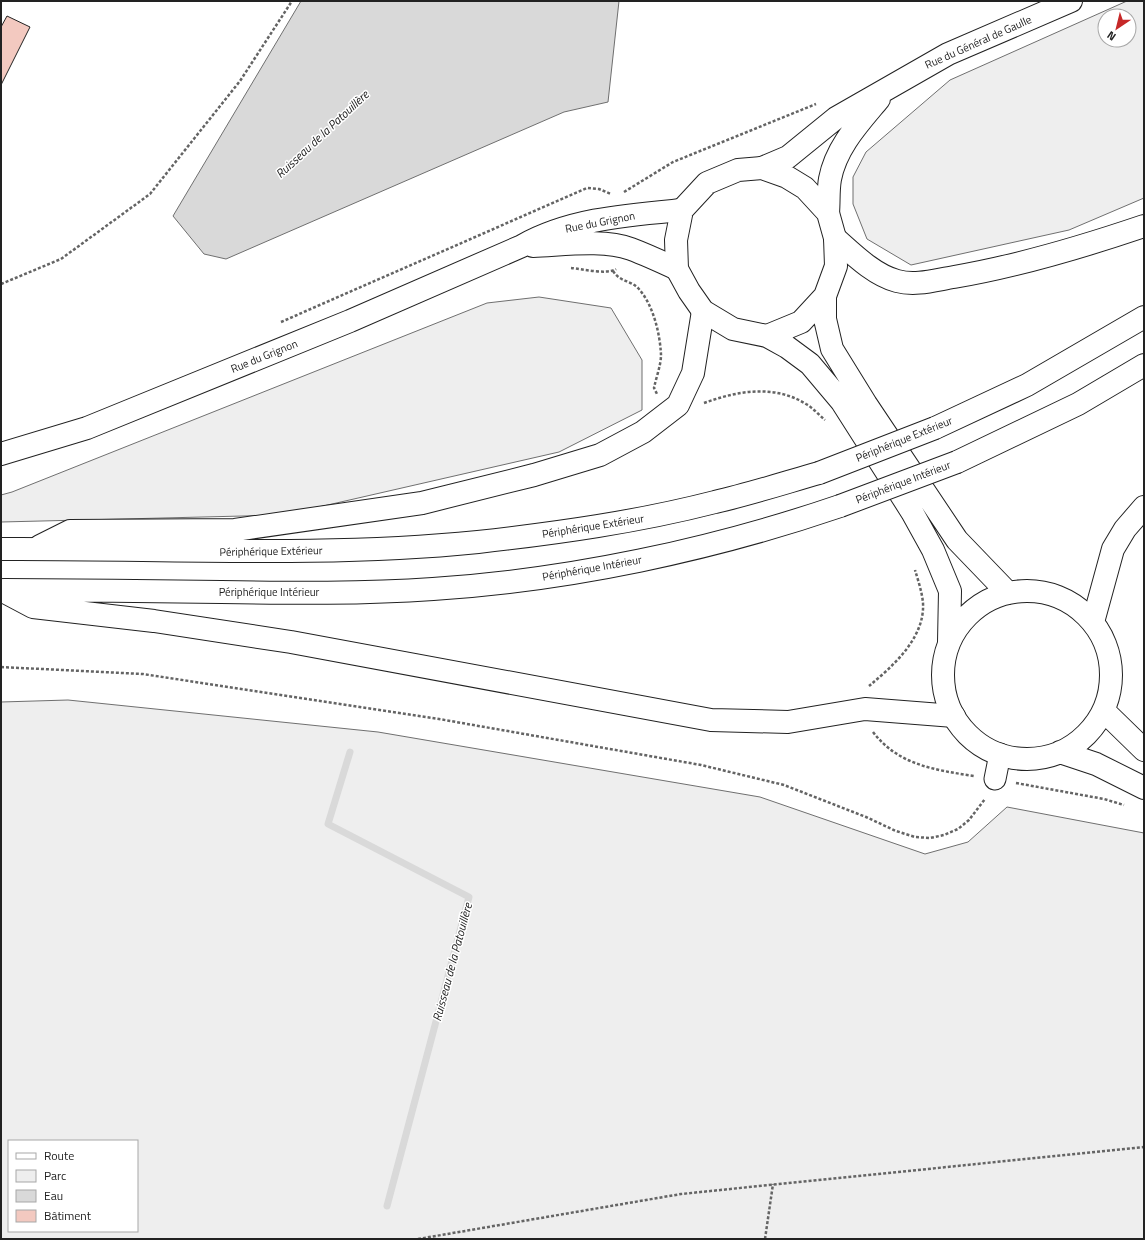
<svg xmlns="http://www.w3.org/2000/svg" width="1145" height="1240" font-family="'Titillium Web',sans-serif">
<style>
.green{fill:#eee;stroke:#6f6f6f;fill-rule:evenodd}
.water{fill:#d9d9d9;stroke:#6f6f6f}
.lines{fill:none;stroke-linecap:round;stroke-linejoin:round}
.stream{stroke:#d9d9d9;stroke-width:7}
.building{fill:#f3c9c0;stroke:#222}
.minor-casing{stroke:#222;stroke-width:23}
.tertiary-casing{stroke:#222;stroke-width:24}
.secondary-casing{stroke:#222;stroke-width:24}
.trunk-casing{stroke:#222;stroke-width:24}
.path{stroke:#646464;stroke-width:2.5;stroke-dasharray:3 2;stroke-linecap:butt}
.minor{stroke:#fff;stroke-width:21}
.tertiary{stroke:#fff;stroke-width:22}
.secondary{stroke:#fff;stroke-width:22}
.trunk{stroke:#fff;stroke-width:22}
.trunk-bridge-casing{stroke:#222;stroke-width:24;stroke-linecap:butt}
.trunk-bridge{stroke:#fff;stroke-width:22}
.labels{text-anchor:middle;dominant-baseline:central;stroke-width:3;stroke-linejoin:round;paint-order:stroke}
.street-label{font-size:11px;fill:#222;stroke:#fff}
.water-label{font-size:12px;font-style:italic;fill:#222;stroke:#fff}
</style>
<rect width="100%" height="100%" fill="#fff"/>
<path class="green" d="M1127,1H1144V198L1069,230L911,265L867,239L853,204V177L866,152L950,80ZM1105,16H1129V40H1105Z
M539,297L611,308L642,360V410L559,452L284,515L1,522V495L12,492L487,303Z
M68,700L378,732L760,797L925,854L968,842L1007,807L1144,833V1239H1V702ZM9,1141H137V1231H9Z"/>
<path class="water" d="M301,1H619L608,102L564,112L226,259L204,254L173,216Z"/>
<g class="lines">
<path class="stream" d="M350,752L328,824L469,897L387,1206"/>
</g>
<path class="building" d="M7,16L30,27L1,85V27Z"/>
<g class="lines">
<g class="minor-casing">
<path id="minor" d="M995,779L1000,754"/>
</g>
<g class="tertiary-casing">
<path id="tertiary" d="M762,168L788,157L836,118L948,54L1071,1
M828,213C829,202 828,190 830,179C836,147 859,123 879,99
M533,246C563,245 603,239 631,249C647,255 662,262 677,269
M1,454L87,428L350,321L522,246C569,219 628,215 682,210"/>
</g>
<g class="secondary-casing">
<path id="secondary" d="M762,168L787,177L805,188L828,213L835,238L836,266L825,296L801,322L767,336L733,329L703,311L689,291L677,269L676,240L682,210L707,183L738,170Z
M825,296V319L832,349L866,404L957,540L1008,593
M767,336L787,347L810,364L842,402L912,512L933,550L950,591L949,642
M943 675a84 84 0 1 1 168 0a84 84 0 1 1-168 0Z
M1104,711L1144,750
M1060,752L1096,764L1144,788"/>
</g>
<g class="trunk-casing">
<path id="trunk" d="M835,238C853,254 874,275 897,281C916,286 935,280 954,277C1019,266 1082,247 1144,226
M935,428L1027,385L1144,317
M957,462L1078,404L1144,365
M40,546L70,531L235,530L422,503L534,475L600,455L643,432L678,405L693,373L703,311
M1,549C160,548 319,558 478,542C558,533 637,522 715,502C750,494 784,483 819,473
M1,590L33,607L154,621L291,642L711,720L788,722L865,709L954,716
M4,590C76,590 149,591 221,592C292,593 363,594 433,589C570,580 711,550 840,506
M1093,622L1113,549L1125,529L1144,507"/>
</g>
<path class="path" d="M624,192L673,162L816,104
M571,268C582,269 607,275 616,269
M613,271C620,282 630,280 638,288C653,304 660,333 661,355C661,365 656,378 654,388L657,394
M1,284L61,259L150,194L240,81L292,1
M281,322L587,188L599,189L611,194
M704,403C737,391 774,384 806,404C813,408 819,415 825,420
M1,667L143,674L439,719L701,765L784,785L866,817L896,831L915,837L930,838L944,835L958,829L969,820L985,799
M869,686C893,666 925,638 923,603C922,592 918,580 915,570
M873,732C898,765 935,770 974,776
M1016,783L1104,799L1124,805
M418,1239L681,1194L1144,1147
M765,1239L773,1184"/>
<use href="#minor" class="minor"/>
<use href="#tertiary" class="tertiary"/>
<use href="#secondary" class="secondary"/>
<use href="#trunk" class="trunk"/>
<g class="trunk-bridge-casing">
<path id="trunk-bridge" d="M819,473L935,428
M840,506L957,462"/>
</g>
<use href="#trunk-bridge" class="trunk-bridge"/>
</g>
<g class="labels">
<g class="street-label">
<text transform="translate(978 42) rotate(-24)">Rue du Général de Gaulle</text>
<text transform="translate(600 222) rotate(-11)">Rue du Grignon</text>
<text transform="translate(264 356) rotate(-22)">Rue du Grignon</text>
<text transform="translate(904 439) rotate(-22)">Périphérique Extérieur</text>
<text transform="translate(903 482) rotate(-21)">Périphérique Intérieur</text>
<text transform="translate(593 526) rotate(-9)">Périphérique Extérieur</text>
<text transform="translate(271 551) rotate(-1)">Périphérique Extérieur</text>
<text transform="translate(592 568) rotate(-10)">Périphérique Intérieur</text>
<text x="269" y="592">Périphérique Intérieur</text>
</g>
<g class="water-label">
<text transform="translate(322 134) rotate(-43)">Ruisseau de la Patouillère</text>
<text transform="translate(452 962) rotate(-75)">Ruisseau de la Patouillère</text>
</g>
</g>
<rect width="1145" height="1240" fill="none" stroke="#222222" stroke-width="4"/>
<rect x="8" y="1140" width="130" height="92" fill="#ffffff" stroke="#a7a7a7"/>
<rect x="16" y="1153" width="20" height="6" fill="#ffffff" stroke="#a7a7a7"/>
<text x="44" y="1160" font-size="12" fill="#222222">Route</text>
<rect x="16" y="1170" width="20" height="12" fill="#eeeeee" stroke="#a7a7a7"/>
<text x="44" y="1180" font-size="12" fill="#222222">Parc</text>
<rect x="16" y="1190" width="20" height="12" fill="#d9d9d9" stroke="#a7a7a7"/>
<text x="44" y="1200" font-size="12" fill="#222222">Eau</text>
<rect x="16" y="1210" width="20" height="12" fill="#f3c9c0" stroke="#a7a7a7"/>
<text x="44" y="1220" font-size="12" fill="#222222">Bâtiment</text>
<g transform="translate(1117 28) rotate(215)"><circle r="19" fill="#ffffff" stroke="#a7a7a7"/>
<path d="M0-3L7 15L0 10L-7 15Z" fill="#c62828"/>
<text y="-6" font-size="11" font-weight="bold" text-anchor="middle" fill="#222222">N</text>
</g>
</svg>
